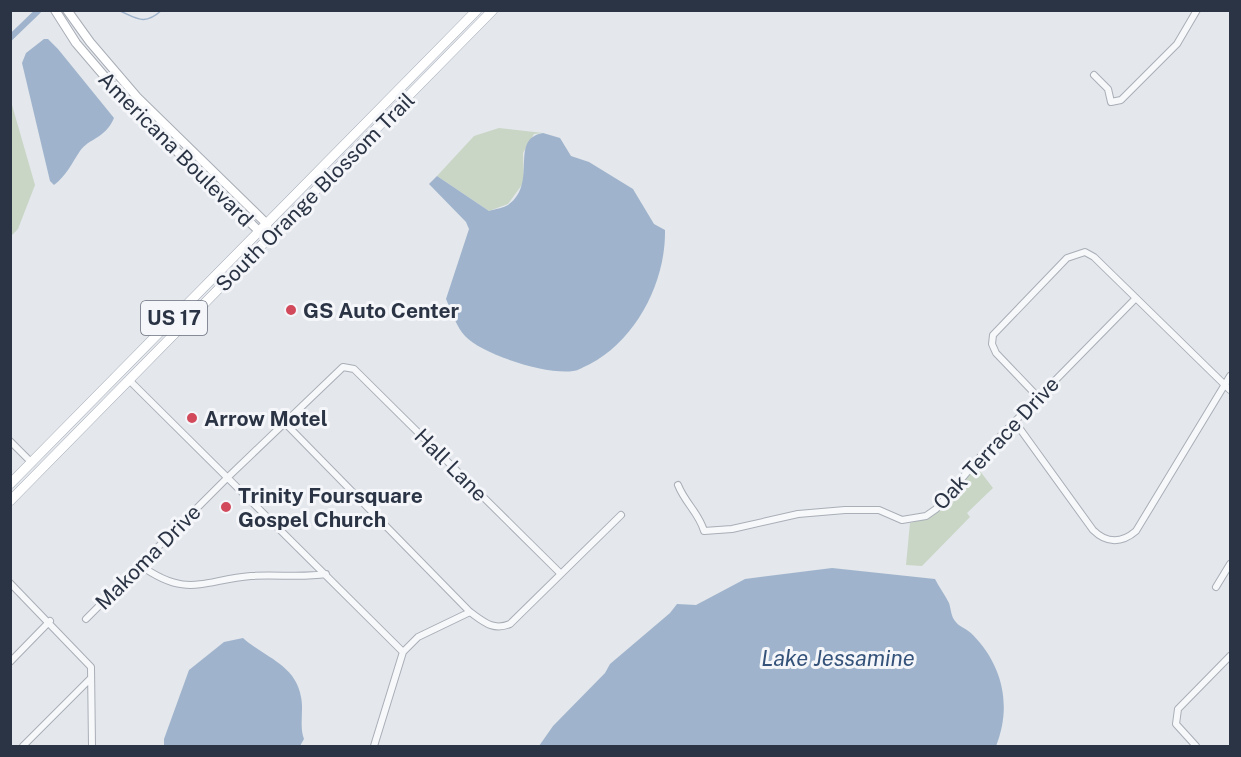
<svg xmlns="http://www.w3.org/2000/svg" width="1241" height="757" font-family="'Public Sans',sans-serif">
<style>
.green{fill:#c9d6c5}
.water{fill:#9fb4cc}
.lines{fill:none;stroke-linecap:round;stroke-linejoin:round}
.stream{stroke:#9fb4cc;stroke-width:1.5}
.canal{stroke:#9fb4cc;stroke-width:6}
.street-casing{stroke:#a9aeb7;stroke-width:8}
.secondary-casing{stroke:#a9aeb7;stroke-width:10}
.primary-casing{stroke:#a3abb8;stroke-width:10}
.street{stroke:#f7f8fa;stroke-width:6}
.secondary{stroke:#fff;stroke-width:8}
.primary{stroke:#fff;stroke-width:9}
.poi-dot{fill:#d1495b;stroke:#f4f6f9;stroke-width:2}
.labels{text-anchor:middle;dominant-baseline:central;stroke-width:6;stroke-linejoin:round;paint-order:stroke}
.shield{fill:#f4f6f9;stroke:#676e7b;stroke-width:1.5}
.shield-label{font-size:20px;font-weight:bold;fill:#2b3445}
.street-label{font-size:21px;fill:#2b3445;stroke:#f4f6f9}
.poi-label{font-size:21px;font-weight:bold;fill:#2b3445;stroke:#f4f6f9;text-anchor:start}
.water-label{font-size:22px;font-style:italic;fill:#34527a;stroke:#f4f6f9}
</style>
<rect width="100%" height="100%" fill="#e4e7ec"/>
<path class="green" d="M10,98L35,185L18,229L11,236Z
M499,128L543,133L534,134L523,153L524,182L508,204L489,211L437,176L474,136Z
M976,466L993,488L967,513L970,517L922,566L906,565L910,523C940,517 957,489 976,466Z"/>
<path class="water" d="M44,39H48L58,49L114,118C105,139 89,138 80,151C72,163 66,176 54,185L50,181L22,63L26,53Z
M543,133L560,138L571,156L589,162L633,189L654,224L665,230C666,282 636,340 590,364C585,366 578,371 573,371C547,375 483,355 465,336C457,328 451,310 446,299L469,229L466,222L429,184L437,176L489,211C495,209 503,208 508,205C539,183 508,139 543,133Z
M832,568L935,579C939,587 945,595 949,603C951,609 951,616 955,621C959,627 968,629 973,635C1003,666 1012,706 996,746H539L553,726L605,673L610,664L670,613L677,604L696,605L745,579Z
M243,638C264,657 296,665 301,697C304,711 299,726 304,739L300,746H164V739L189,670L224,642Z"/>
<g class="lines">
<path class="stream" d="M118,10C138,19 144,26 162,10"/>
<path class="canal" d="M10,38L38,11"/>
<g class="street-casing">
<path id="street" d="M1094,75L1108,89L1111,102L1121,100L1177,44L1197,10
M129,380L403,652
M1039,398L996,353L992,344L993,335L1067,258L1085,252L1094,257L1230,390
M284,422L470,612C484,622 493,631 510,624L621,515
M1015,422L1093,530C1107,544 1122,543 1136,531L1230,376
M10,441L32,463
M678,485C685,503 699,513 704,531L732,529L798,514L845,510H879L902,520L926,516L936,509L980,457L1136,298
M140,565C187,599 203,580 251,576C276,574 301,578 326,574
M10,583L91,667L92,746
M1216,587L1230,564
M86,619L227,478L343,367L354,369L561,574
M10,662L50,621
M23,746L91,678
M374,746L403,652L418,637L470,612
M1196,746L1176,724L1178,709L1230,656"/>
</g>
<g class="secondary-casing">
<path id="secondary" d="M55,10L76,43L129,105L262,234
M67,10L90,42L137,97L267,224L269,238"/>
</g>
<g class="primary-casing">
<path id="primary" d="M10,484L477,10
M10,501L493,10"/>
</g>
<use href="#street" class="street"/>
<use href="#secondary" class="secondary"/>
<use href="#primary" class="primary"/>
</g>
<g class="poi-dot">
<circle cx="291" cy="310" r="6"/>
<circle cx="192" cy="418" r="6"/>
<circle cx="226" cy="507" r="6"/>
</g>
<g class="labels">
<rect class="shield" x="141" y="301" width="66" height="34" rx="4.5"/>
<g class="shield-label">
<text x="174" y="318">US 17</text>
</g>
<g class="street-label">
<text transform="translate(176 149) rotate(45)">Americana Boulevard</text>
<text transform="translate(315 192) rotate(-45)">South Orange Blossom Trail</text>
<text transform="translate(996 443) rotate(-47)">Oak Terrace Drive</text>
<text transform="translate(451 465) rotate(45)">Hall Lane</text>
<text transform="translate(148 557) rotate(-45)">Makoma Drive</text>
</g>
<g class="poi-label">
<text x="303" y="310">GS Auto Center</text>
<text x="204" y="418">Arrow Motel</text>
<text x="238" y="495">Trinity Foursquare<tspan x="238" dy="24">Gospel Church</tspan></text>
</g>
<g class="water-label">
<text x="838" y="658">Lake Jessamine</text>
</g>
</g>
<rect width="1241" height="757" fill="none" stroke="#2b3445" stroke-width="24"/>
</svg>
